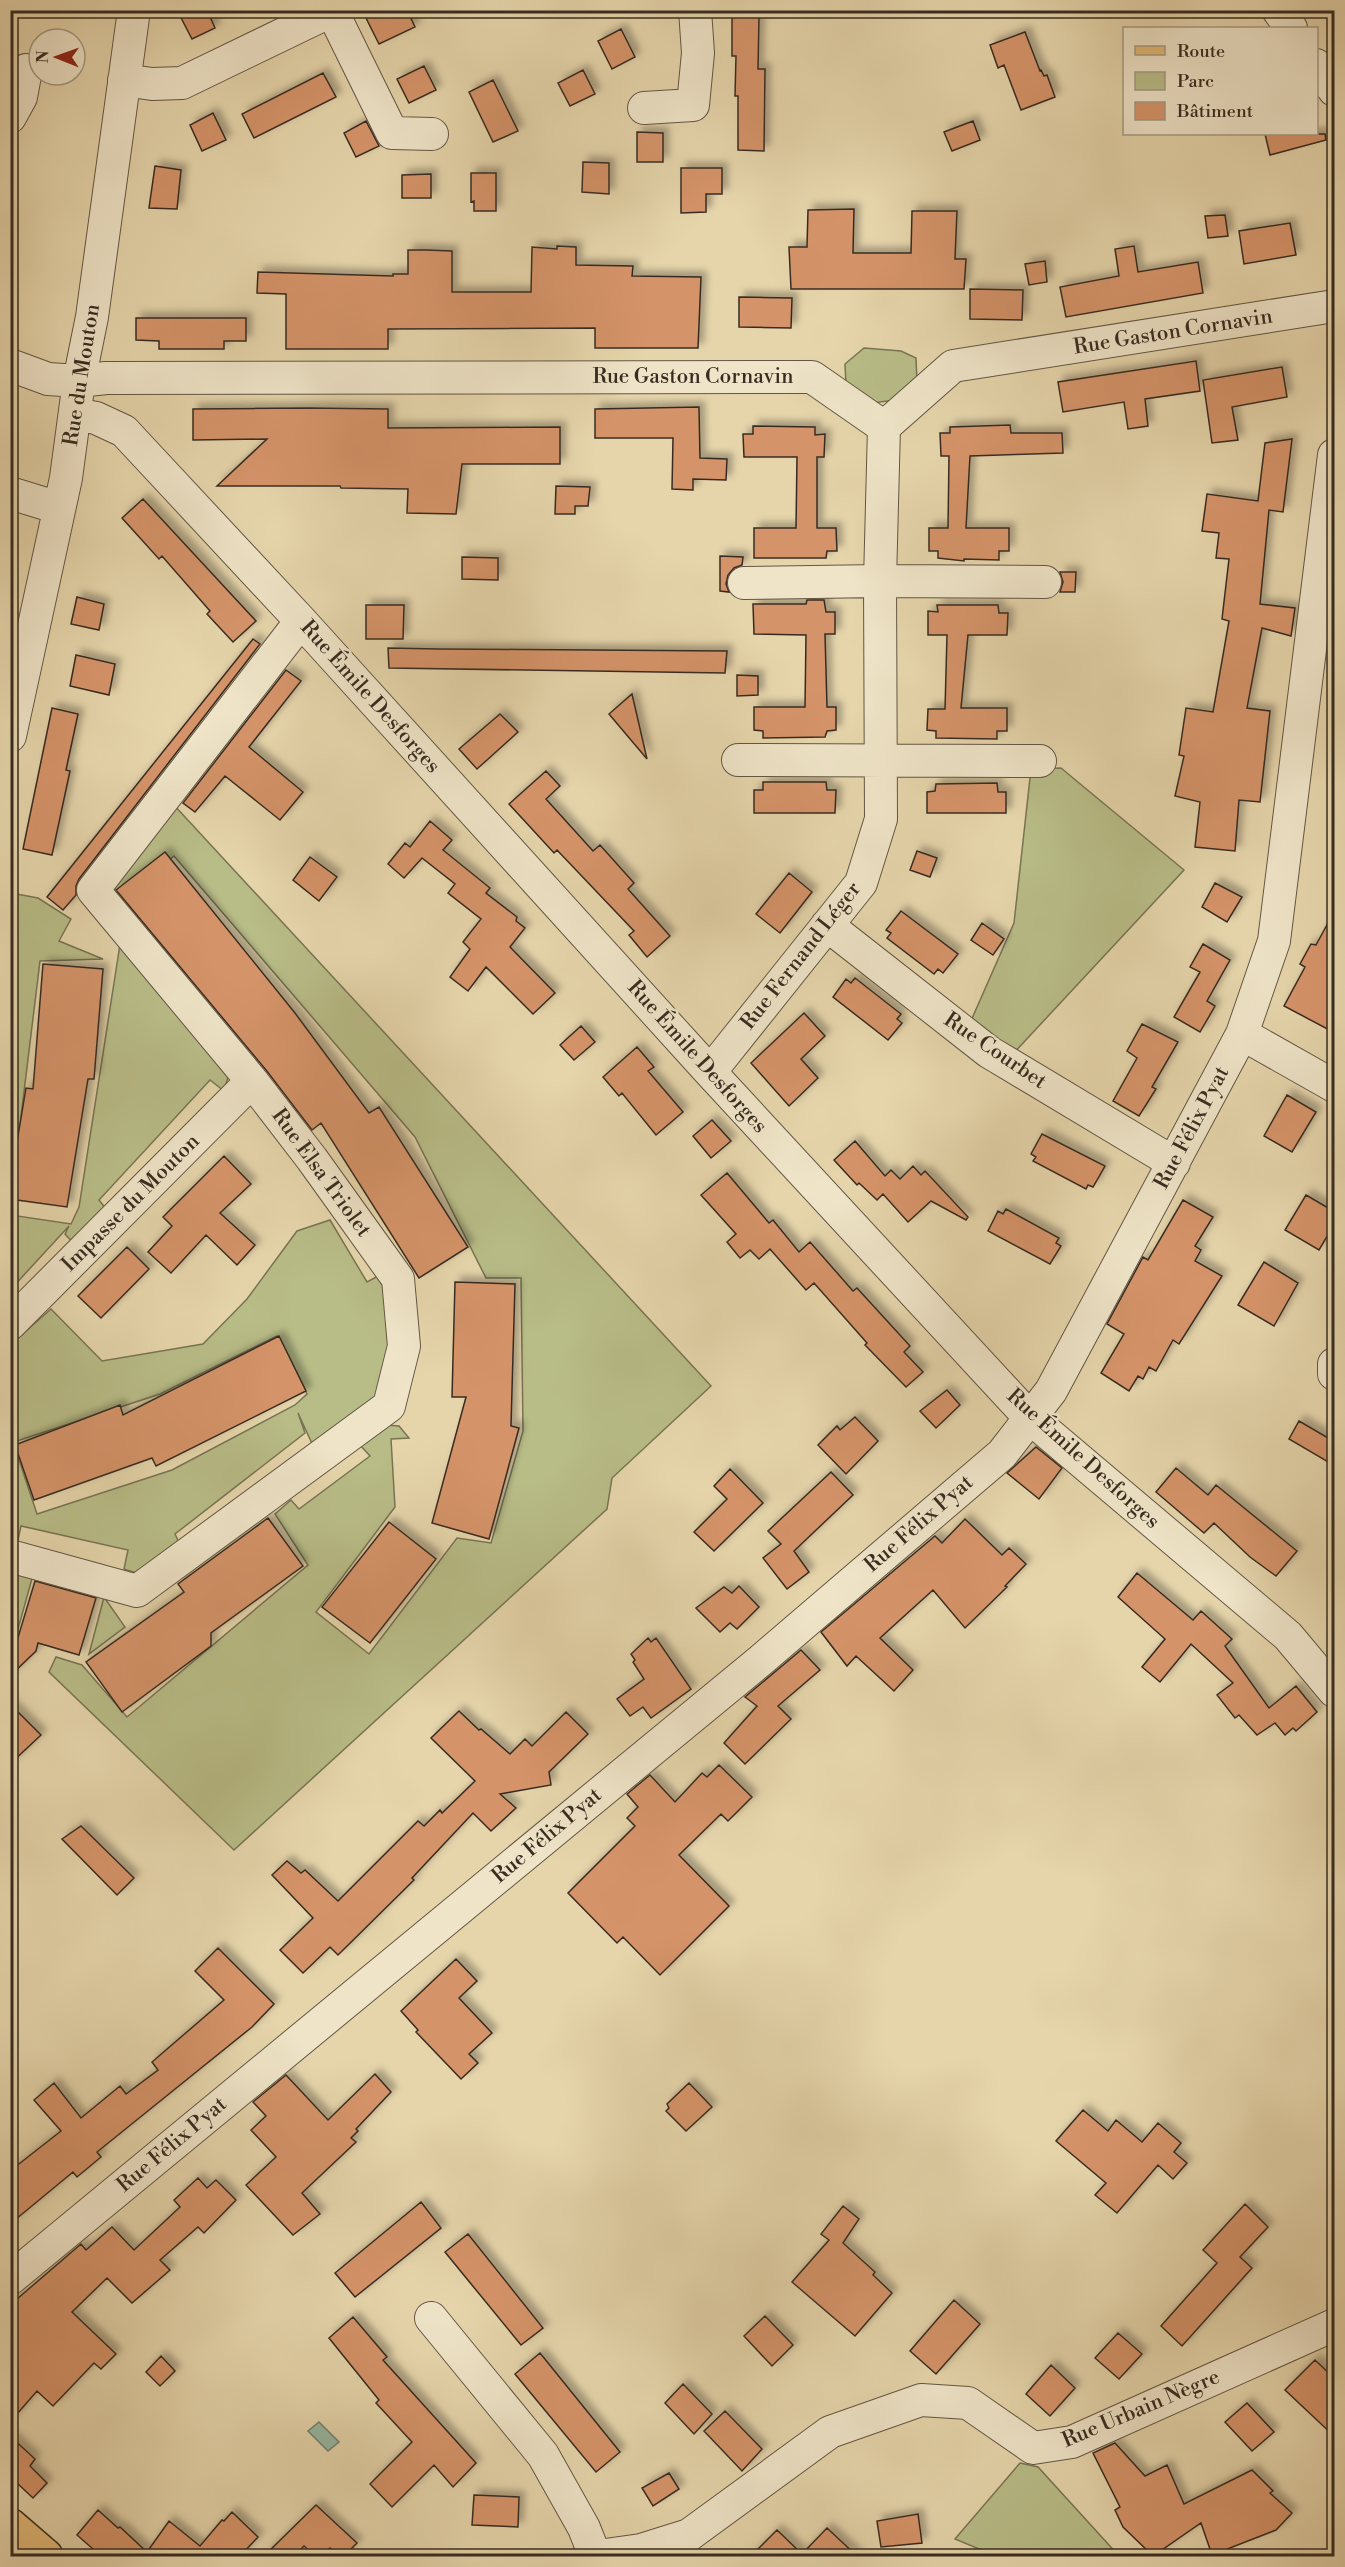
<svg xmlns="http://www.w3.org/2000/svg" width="1345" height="2567" font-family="'Libre Bodoni',serif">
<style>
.green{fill:#b8bc87;stroke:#787454;stroke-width:1.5}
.water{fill:#97b9a4;stroke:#718170;stroke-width:1.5}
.building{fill:#d59369;stroke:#372c21;stroke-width:1.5;filter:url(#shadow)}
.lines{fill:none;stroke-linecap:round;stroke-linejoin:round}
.minor-casing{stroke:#635644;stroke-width:34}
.major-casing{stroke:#372c21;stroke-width:36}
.minor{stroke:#efe4c8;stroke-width:32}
.major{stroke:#e3ba76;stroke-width:33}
.labels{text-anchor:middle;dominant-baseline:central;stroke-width:5;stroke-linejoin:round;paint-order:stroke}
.street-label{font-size:21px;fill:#372c21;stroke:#efe4c8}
</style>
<defs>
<filter id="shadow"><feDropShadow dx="5.5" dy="-5.5" stdDeviation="3" flood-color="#0004"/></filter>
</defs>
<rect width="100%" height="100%" fill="#e6d5ab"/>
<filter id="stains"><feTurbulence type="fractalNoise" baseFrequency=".00333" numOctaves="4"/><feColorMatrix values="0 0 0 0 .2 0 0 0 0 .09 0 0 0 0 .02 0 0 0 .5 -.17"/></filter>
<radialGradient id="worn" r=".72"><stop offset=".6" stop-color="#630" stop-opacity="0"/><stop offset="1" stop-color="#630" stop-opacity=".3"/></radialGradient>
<path class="green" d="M864,348L901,351L916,358L917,382L903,399L872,403L846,385L845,364Z
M1061,768L1184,870L1011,1056L970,1023L1014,923L1031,769Z
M173,804L711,1386L612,1478L607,1509L234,1850L49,1672L56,1657L82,1665L127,1717L308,1565L275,1514L291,1500L299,1509L370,1456L358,1443L386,1425L399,1426L409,1438L391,1439L395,1507L316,1612L369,1654L457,1538L491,1543L523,1431L521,1278H486L415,1137L174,856L122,901L115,895L114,879Z
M11,893L38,898L71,919L59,941L103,959L40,961L11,1198Z
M121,938L228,1077L224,1091L210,1080L99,1200L110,1214L78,1248L65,1234L69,1226L11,1289V1215L71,1224L79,1207Z
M330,1220L367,1282L382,1274L390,1359L376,1404L315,1450L298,1413L305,1433L175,1534L183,1551L145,1576L124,1569L128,1550L21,1526L17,1545L11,1542V1459L17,1454L37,1514L172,1470L295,1405L307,1394L277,1336L160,1394L11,1443L10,1345L51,1309L102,1361L203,1344L247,1299L297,1231Z
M10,1571L33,1575L15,1640L11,1636Z
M104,1597L125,1627L89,1654Z
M1020,2463L1038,2467L1119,2556H996L955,2539Z"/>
<path class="water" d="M319,2422L339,2442L328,2451L308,2431Z"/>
<path class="building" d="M177,10H207L215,28L192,39Z
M380,10H407L415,27L379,44L366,18Z
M732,16L759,17L758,69H765L764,151L738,150V96H735L736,56H732Z
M621,29L635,57L612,69L598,41Z
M1025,32L1040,71L1041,70L1044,76L1047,75L1055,97L1021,110L1004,65L998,68L990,45Z
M424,66L436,90L409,103L397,79Z
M583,70L595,94L570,106L558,83Z
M323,73L336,97L254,138L242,114Z
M493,80L518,131L493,142L469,92Z
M213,113L226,140L202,151L190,125Z
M366,121L379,146L356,157L344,133Z
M973,121L980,140L952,151L944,132Z
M637,132L663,133V162H637Z
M1265,134H1325L1326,140L1270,155Z
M583,162L609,163V194L582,192Z
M155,166L181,170L177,209L149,208Z
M681,168H722V194H706V212L681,213Z
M471,173H496V211H474V201L471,202Z
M431,174V198H402V175Z
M854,209L853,253H911L912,211H957L955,259H966L964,289H791L789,247H807L808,210Z
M1225,215L1228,236L1208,238L1205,216Z
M1290,223L1296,255L1244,264L1239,231Z
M557,246L576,247V265L633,266L632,276L701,277L698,348H595V328L388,329V349H286V294L257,293L258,272L393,276V274H408V250H426L452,251V292H531L532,247L557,249Z
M1134,246L1138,272L1198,262L1203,293L1066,317L1060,287L1119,276L1115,249Z
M1045,261L1047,282L1029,285L1025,264Z
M970,289L1023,290L1022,320L970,319Z
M739,297L792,298L791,328L739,327Z
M136,318H246V341H224V349H159V341L136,340Z
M1196,361L1200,391L1145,399L1148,426L1128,429L1124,402L1063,412L1058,382Z
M1282,367L1287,397L1232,407L1238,440L1212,443L1203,380Z
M699,407L700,458L727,459L726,480L693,479V490L672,489L673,438H595V409Z
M309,408L388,409V428L560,427V464H462L456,514L407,513L408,489L341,488L340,486H217L267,439L193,440V409Z
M1010,425L1011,433H1062L1063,453L970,456L966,528H1009V551H999V560L964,559V561L938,558V551H929V528H948L949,456H941L940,433H950V427Z
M753,426L815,427V435L825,434L824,457H817V528H836L837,551H827L826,558H754V528H796L797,457H744L743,434H753Z
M1292,439L1283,512L1269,510L1260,604L1295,608L1291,636L1262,628L1247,708L1270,711L1260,802L1239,800L1235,851L1195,847L1200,802L1175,796L1184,756L1179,755L1186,708L1213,712L1229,621L1222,619L1229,559L1216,558L1219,533L1202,531L1207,494L1258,501L1265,443Z
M556,486L590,487L588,506H575V514H555Z
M143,499L256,621L233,642L207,614L210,611L162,556L159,559L122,518Z
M720,556L743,557L742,565L734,568L728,575L726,584L729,592L720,591Z
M462,557L498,558V580L462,579Z
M1060,572H1076L1075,592H1060L1063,582Z
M77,597L104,604L99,630L71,624Z
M807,600H824L826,612H835V634H825L827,707H836V730L827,731L825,737L763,738V731L754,730V707H805L806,635L754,634L753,604H806Z
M366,605H404L403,639H366Z
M937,605H998L999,613H1008L1007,635H968L961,708H1007V731H997V739L936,738V731L927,730L928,709H945L947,635H928V611L938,612Z
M253,639L260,644L79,879L76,886V895L63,910L47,897Z
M388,648L439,649L727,651L725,673L389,668Z
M76,655L115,664L109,695L70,686Z
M286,670L301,681L249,747L303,792L280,820L225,776L195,812L183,803Z
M737,675L758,676V695L737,696Z
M632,694L647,759L609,714Z
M52,708L78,714L66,770L70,771L52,855L23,849Z
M500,714L518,732L477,769L459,749Z
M546,771L560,786L546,799L593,851L600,845L634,883L628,889L670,936L647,957L629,935L634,931L557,850L554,853L509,804Z
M763,782H826L827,790H836L835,813H754V790H763Z
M997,783L998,792H1006V813H927V792L935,791L936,784Z
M430,821L452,840L443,850L490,888L486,893L517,917L516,921L525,928L510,947L555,993L533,1014L486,967L468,991L450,977L470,949L463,942L481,919L448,893L455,884L422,858L404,878L388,864L405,843L410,847Z
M917,851L937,858L930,877L910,870Z
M165,852L295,1013L369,1113L379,1107L468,1247L419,1278L321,1123L312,1130L266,1070L116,890Z
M310,857L337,877L319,901L293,880Z
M789,873L812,892L780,933L756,914Z
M1215,883L1242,897L1227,922L1202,907Z
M1335,910V1033L1284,1006L1305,967L1300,964L1311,944L1316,945Z
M901,911L958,954L943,973L938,969L934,974L887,938L891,933L886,930Z
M982,923L1004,939L993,955L971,940Z
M1203,944L1230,960L1207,1001L1215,1006L1200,1032L1174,1017L1200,972L1190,967Z
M43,964L103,969L94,1079H88L67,1207L10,1199V1184L26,1088L33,1089Z
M855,978L901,1014L897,1019L902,1023L888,1040L833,997L846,979L851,983Z
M804,1013L825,1036L801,1059L818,1078L789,1106L751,1063Z
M1142,1024L1178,1042L1152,1087L1156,1089L1139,1116L1113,1101L1137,1058L1127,1051Z
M581,1026L595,1042L574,1060L560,1045Z
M637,1047L654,1067L648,1071L683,1112L656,1135L622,1093L619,1096L603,1077Z
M1287,1095L1316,1112L1292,1152L1264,1136Z
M712,1120L731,1141L711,1158L693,1136Z
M1042,1134L1105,1166L1093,1187L1088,1185L1086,1189L1033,1161L1036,1157L1031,1154Z
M855,1141L885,1176L891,1170L900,1179L913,1166L921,1175L925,1171L968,1217L966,1220L931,1201L908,1222L883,1194L877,1200L859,1183L857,1185L834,1160Z
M224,1156L251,1184L220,1213L255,1245L237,1265L206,1235L171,1273L148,1252L172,1226L163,1217Z
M727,1173L769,1223L773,1220L799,1252L810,1242L853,1291L857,1288L910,1346L904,1352L923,1372L906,1387L865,1345L867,1343L814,1283L806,1290L770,1249L759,1259L750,1250L740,1258L727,1242L736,1234L701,1195Z
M1306,1195L1335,1212V1223L1319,1250L1285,1230Z
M1183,1200L1213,1217L1195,1246L1201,1250L1195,1261L1222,1276L1179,1344L1173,1340L1156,1371L1149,1367L1143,1379L1138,1376L1129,1391L1101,1373L1124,1334L1107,1324L1143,1257L1148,1260Z
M1006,1209L1059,1238L1056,1243L1061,1246L1050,1264L988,1231L998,1211L1003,1214Z
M127,1247L149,1269L101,1318L78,1296Z
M1264,1262L1298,1283L1274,1326L1238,1305Z
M455,1282L515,1284L511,1426L519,1428L489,1539L432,1523L466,1397H452Z
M279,1336L306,1391L156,1466L152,1458L34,1500L15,1445L120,1405L123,1415Z
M947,1390L960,1405L936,1428L920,1411Z
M855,1417L878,1441L846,1474L818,1445L837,1426L840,1430Z
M1299,1421L1335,1442V1466L1289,1439Z
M1036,1447L1062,1468L1039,1499L1007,1473Z
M1176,1468L1208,1495L1216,1485L1297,1551L1276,1576L1250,1557L1214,1523L1204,1533L1156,1492Z
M730,1469L763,1503L714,1551L694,1532L727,1499L714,1486Z
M831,1472L853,1495L794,1551L809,1572L787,1589L763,1558L781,1544L768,1531Z
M268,1518L303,1566L211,1633V1646L122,1712L86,1662L184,1592L178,1584Z
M965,1519L1002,1555L1009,1548L1026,1564L1005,1586L1007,1587L965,1628L933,1590L880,1638L913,1670L894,1691L856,1656L847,1666L821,1632L935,1536L942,1543Z
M389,1522L436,1559L370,1643L322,1607Z
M1137,1573L1193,1620L1201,1611L1232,1639L1225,1646L1269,1708L1296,1686L1317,1712L1296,1731L1293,1728L1285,1735L1275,1723L1257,1735L1239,1715L1235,1718L1217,1695L1233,1683L1191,1644L1160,1682L1142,1667L1165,1639L1118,1597Z
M35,1581L96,1598L79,1655L38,1643L36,1651L10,1676V1664Z
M739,1586L759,1607L737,1629L730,1623L720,1632L696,1608L724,1587L732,1593Z
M648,1638L651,1642L656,1638L691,1689L651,1718L643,1707L630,1716L617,1699L644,1679L633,1662L635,1660L631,1654Z
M801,1650L820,1670L778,1706L791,1719L745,1764L724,1743L757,1706L745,1697Z
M10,1704L41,1735L10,1764Z
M459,1711L479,1730L481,1729L510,1754L525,1739L532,1746L566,1712L588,1734L549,1772L551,1785L500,1794L516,1808L491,1831L473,1813L412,1878L414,1880L338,1955L330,1947L303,1973L280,1950L313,1918L272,1875L287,1861L301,1873L305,1870L338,1901L418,1821L424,1826L440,1810L442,1813L475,1781L431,1738Z
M719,1765L752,1797L728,1821L721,1814L679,1855L729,1906L660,1975L623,1937L617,1943L568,1893L635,1826L627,1818L638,1807L627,1794L650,1775L675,1802L702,1773L707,1777Z
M81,1826L134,1878L117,1895L62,1839Z
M218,1948L274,2004L252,2027L97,2152L101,2157L77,2177L73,2172L10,2224V2171L61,2131L34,2100L54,2083L81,2118L120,2086L126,2094L158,2070L152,2062L224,2000L195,1971Z
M456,1959L477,1981L459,1998L492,2033L469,2054L478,2063L461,2079L416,2032L418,2030L401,2011Z
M375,2074L391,2092L356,2129L358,2131L351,2138L356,2142L302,2193L320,2214L293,2235L246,2185L276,2157L251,2130L266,2116L253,2102L286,2075L328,2120Z
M689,2083L712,2107L686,2131L666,2111L669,2108L667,2104Z
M1083,2110L1108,2131L1116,2120L1142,2142L1158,2123L1181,2143L1174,2152L1187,2163L1173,2179L1158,2165L1117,2213L1095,2195L1106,2183L1056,2141Z
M198,2178L207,2188L216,2180L236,2200L204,2233L198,2227L160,2260L170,2270L132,2303L107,2278L72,2312L116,2354L101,2369L94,2363L53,2406L37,2391L10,2422V2305L81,2244L86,2250L112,2227L134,2250L180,2207L174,2200Z
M421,2202L441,2228L355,2297L335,2273Z
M1245,2204L1268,2227L1240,2257L1252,2268L1182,2346L1161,2326L1217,2263L1203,2250Z
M843,2206L859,2219L843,2243L875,2272L873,2275L892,2293L855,2336L792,2282L829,2240L821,2234Z
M468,2234L543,2328L521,2345L445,2252Z
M954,2300L980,2324L936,2374L910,2351Z
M765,2316L793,2345L772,2366L744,2336Z
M353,2317L387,2357L383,2360L476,2463L453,2487L434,2465L392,2507L370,2484L412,2442L376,2403L379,2400L329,2338Z
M1118,2333L1142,2354L1119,2379L1095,2358Z
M540,2353L620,2452L596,2472L515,2374Z
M161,2356L175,2371L160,2386L146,2372Z
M1315,2360L1335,2379V2437L1285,2390Z
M1051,2365L1075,2388L1050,2416L1026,2394Z
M683,2384L712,2414L694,2434L665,2403Z
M1247,2403L1274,2432L1252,2451L1225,2422Z
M725,2411L762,2449L742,2471L704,2431Z
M10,2436L35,2459L30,2466L47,2483L33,2498L17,2483L10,2491Z
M1115,2443L1145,2476L1167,2465L1184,2504L1252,2470L1273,2491L1270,2493L1292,2513L1276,2530L1212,2555L1201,2523L1153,2556L1123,2527L1115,2510L1120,2507L1093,2453Z
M669,2473L679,2489L653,2506L642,2488Z
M474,2495L519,2497L518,2527L472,2525Z
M316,2505L357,2543L344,2556H338L330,2548L321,2556H315L304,2546L294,2556H264Z
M98,2510L118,2528L120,2527L147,2552L169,2521L200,2546L222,2520L224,2521L232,2512L258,2537L240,2556H101L77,2535Z
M918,2514L922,2543L881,2547L877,2521Z
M827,2528L857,2556H751L777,2530L802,2554Z"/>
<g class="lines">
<g class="minor-casing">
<path id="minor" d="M1278,10L1291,28
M332,11L392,133L432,134
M1316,65L1334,90
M124,80L152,84L182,83L333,10
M644,108L693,105L698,53L695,10
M10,117L21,97L26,70
M10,365L48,379L79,381L106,378L812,377L884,427L953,366L1334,306
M75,414L96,418L124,431L301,621L710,1072L1030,1418L1288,1636L1334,1691
M10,493L59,508
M744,583L880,581L1045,582
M10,736L66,478L79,381L92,317L134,10
M738,760L1040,761
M827,925L989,1052L1174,1163
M1242,1034L1334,1086
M710,1072L861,883L881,819L880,581L884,427
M10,1324L252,1081
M1334,1364V1374
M10,1556L137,1591L389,1406L404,1346L398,1279L312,1159L252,1081L93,890L301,621
M10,2279L760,1661L1002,1454L1051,1391L1242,1034L1274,941L1334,455
M431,2318L543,2455L584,2528L595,2556
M598,2556L641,2550L689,2535L830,2432L921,2400L968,2403L1033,2448L1072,2442L1334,2325"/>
</g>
<g class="major-casing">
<path id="major" d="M10,2525L46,2556"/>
</g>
<use href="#minor" class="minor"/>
<use href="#major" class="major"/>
</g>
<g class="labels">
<g class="street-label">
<text transform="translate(1173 332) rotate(-9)">Rue Gaston Cornavin</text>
<text transform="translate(82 375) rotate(-81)">Rue du Mouton</text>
<text x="693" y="377">Rue Gaston Cornavin</text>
<text transform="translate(370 697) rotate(48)">Rue Émile Desforges</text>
<text transform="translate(801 956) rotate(-52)">Rue Fernand Léger</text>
<text transform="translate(995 1051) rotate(34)">Rue Courbet</text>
<text transform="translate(697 1057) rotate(48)">Rue Émile Desforges</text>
<text transform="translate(1192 1128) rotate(-62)">Rue Félix Pyat</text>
<text transform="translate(321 1173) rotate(54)">Rue Elsa Triolet</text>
<text transform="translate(131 1203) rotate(-45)">Impasse du Mouton</text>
<text transform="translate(1083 1459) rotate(42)">Rue Émile Desforges</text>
<text transform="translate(919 1524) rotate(-41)">Rue Félix Pyat</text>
<text transform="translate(547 1836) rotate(-40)">Rue Félix Pyat</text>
<text transform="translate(172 2145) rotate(-40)">Rue Félix Pyat</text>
<text transform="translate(1141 2409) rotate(-23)">Rue Urbain Nègre</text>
</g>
</g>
<rect width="1345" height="2567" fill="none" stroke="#e6d5ab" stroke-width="36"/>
<rect x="12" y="12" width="1321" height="2543" fill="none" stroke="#372c21" stroke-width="3"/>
<rect x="18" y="18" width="1309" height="2531" fill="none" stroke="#372c21" stroke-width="1.5"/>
<rect x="1123" y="27" width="195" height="108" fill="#efe4c8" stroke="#a59a85" stroke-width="1.5"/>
<rect x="1135" y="46" width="30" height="9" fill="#e3ba76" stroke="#a59a85" stroke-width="1.5"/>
<text x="1177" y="57" font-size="18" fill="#372c21">Route</text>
<rect x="1135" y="72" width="30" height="18" fill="#b8bc87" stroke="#a59a85" stroke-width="1.5"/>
<text x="1177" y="87" font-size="18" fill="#372c21">Parc</text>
<rect x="1135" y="102" width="30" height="18" fill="#d59369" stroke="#a59a85" stroke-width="1.5"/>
<text x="1177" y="117" font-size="18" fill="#372c21">Bâtiment</text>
<g transform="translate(57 57) rotate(271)"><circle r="28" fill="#efe4c8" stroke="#a59a85" stroke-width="1.5"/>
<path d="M0-4.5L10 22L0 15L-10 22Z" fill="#8f2418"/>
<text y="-9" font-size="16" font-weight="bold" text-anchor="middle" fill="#372c21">N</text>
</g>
<rect width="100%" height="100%" filter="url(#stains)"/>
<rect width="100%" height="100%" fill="url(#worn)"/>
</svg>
